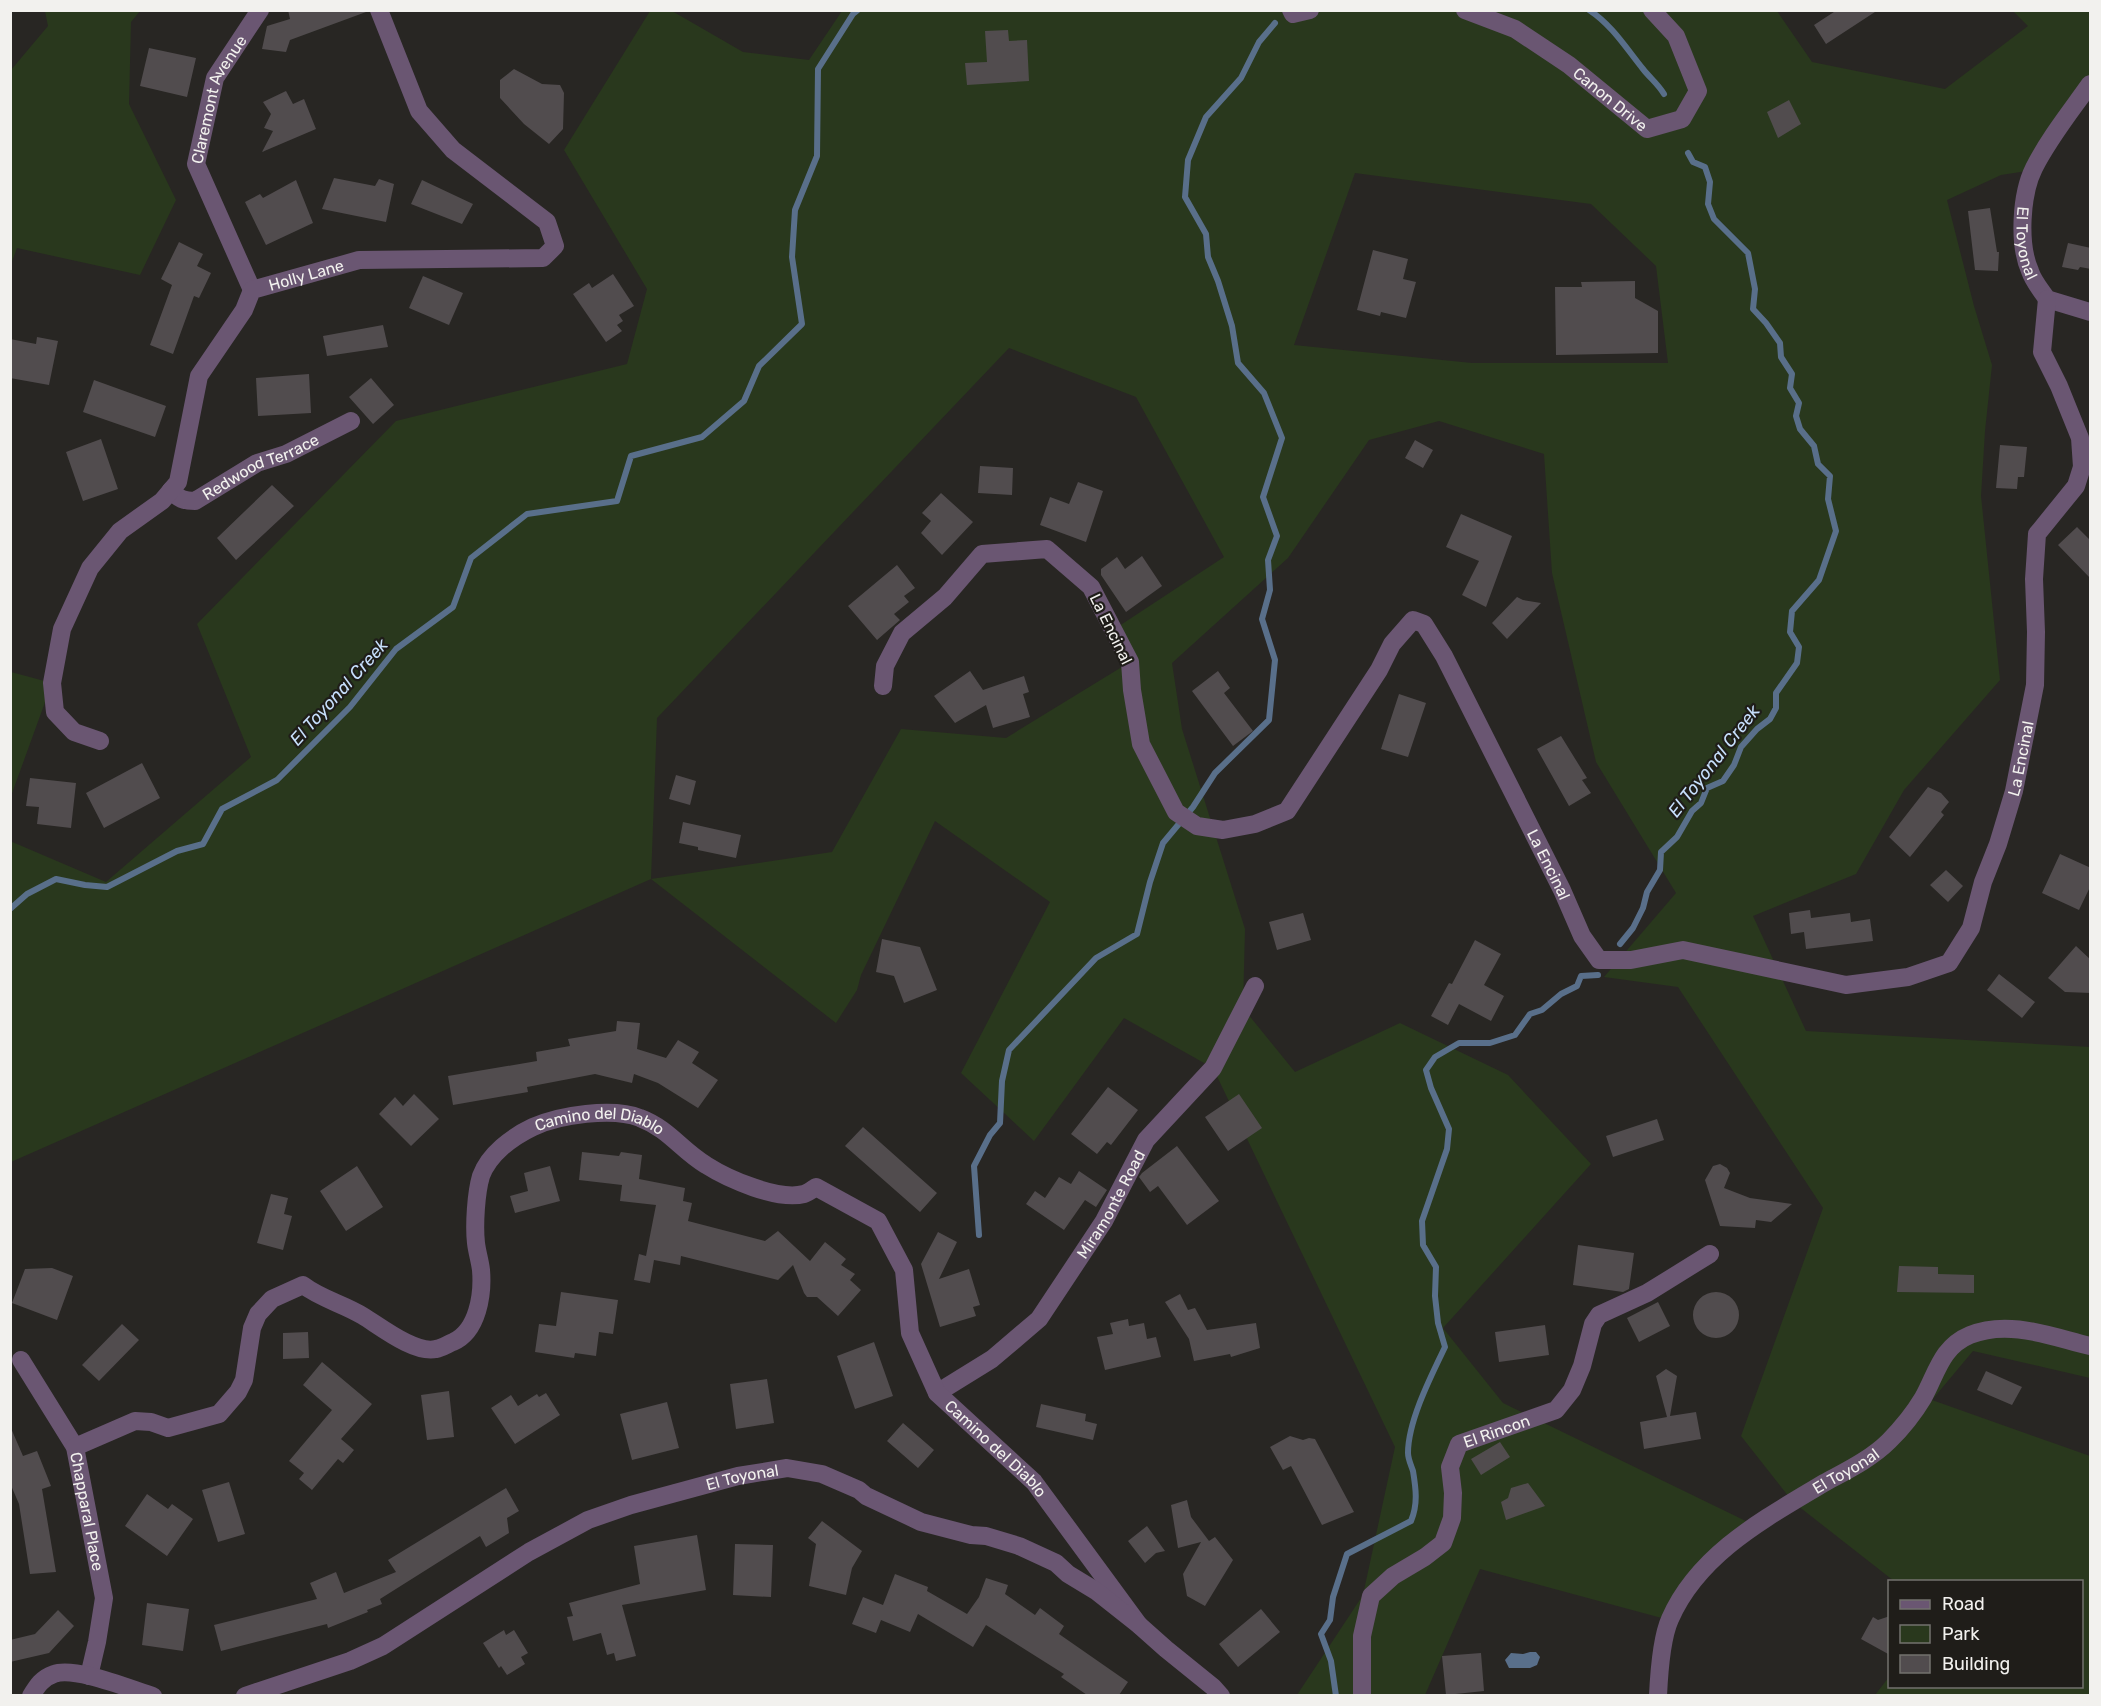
<svg xmlns="http://www.w3.org/2000/svg" width="2101" height="1706" font-family="Rubik,sans-serif">
<style>
.green{fill:#29381d;fill-rule:evenodd}
.water{fill:#596f8a}
.lines{fill:none;stroke-linecap:round;stroke-linejoin:round}
.stream{stroke:#596f8a;stroke-width:6}
.building{fill:#514c4e}
.street{stroke:#6a5672;stroke-width:18}
.labels{text-anchor:middle;dominant-baseline:central;stroke-width:4.5;stroke-linejoin:round;paint-order:stroke}
.street-label{font-size:16px;fill:#f2f1ee;stroke:#1f1d19}
.water-label{font-size:18px;font-style:italic;fill:#c7dffc;stroke:#1f1d19}
</style>
<rect width="100%" height="100%" fill="#282623"/>
<path class="green" d="M45,11H140L131,22L129,104L176,200L140,275L17,248L11,264V70L48,26Z
M650,11H672L743,52L809,60L842,11H1777L1812,62L1945,89L2028,26L2013,11H2090V84L2033,170L2001,175L1947,200L1974,306L1992,365L1985,431L1981,496L2000,680L1904,790L1856,874L1753,916L1806,1031L2090,1047V1378L1973,1351L1932,1400L2090,1456V1695H1875L1889,1677L1890,1686H2082V1582L1894,1581L1793,1502L1741,1436L1823,1208L1678,987L1604,977L1676,893L1596,762L1552,573L1544,454L1439,421L1369,440L1288,558L1172,663L1182,729L1245,929L1243,1008L1295,1072L1400,1023L1508,1075L1591,1164L1443,1328L1503,1403L1754,1525L1669,1620L1480,1569L1425,1695H1297L1363,1595L1395,1447L1213,1068L1124,1018L1034,1141L961,1073L1050,902L935,821L861,975L857,990L836,1023L651,879L11,1162L10,841L106,882L251,757L197,624L396,421L627,364L647,289L564,150ZM1355,173L1591,204L1656,266L1668,363H1472L1294,345ZM1009,348L1136,397L1224,557L1113,630L1130,662L1006,738L901,729L832,852L651,879L657,718Z
M11,672L52,683L11,796Z"/>
<path class="water" d="M1530,1652H1536L1540,1657L1537,1665L1530,1668H1509L1505,1660L1511,1653L1523,1654Z"/>
<g class="lines">
<path class="stream" d="M1589,10C1612,25 1626,48 1643,69C1650,78 1658,84 1664,94
M10,909L27,894L56,879L85,885L107,887L177,851L203,844L222,809L277,780L350,707L396,649L453,607L471,558L527,514L617,501L631,456L702,437L744,401L759,366L802,324L792,257L795,210L817,156L818,69L853,14L858,10
M1620,944L1633,928L1643,908L1647,892L1660,870L1661,852L1677,837L1692,811L1701,803L1707,788L1723,781L1734,765L1741,747L1757,729L1770,719L1776,708V693L1797,663L1799,647L1790,632L1792,611L1819,580L1836,531L1828,499L1830,476L1818,464L1814,446L1800,429L1796,416L1799,403L1790,388L1792,374L1781,357L1780,343L1766,323L1753,309L1755,289L1748,253L1714,219L1708,204L1710,182L1705,167L1693,162L1688,153
M979,1235L974,1166L990,1135L1000,1123L1002,1081L1009,1050L1096,958L1137,934L1150,882L1163,843L1193,807L1215,773L1269,720L1275,660L1262,619L1270,590L1268,560L1277,536L1263,497L1282,438L1264,393L1238,363L1232,326L1218,281L1208,257L1206,234L1185,197L1188,160L1206,117L1241,78L1259,42L1275,23
M1336,1696L1331,1661L1321,1634L1330,1620L1333,1597L1347,1554L1411,1521C1418,1504 1416,1489 1413,1471C1411,1465 1408,1459 1408,1453C1408,1421 1431,1376 1445,1347L1438,1323L1435,1296L1436,1267L1423,1245L1422,1221L1447,1149L1449,1129L1431,1088L1426,1070L1435,1057L1459,1043H1490L1515,1035L1530,1014L1542,1010L1561,994L1577,986L1581,976L1598,975"/>
</g>
<path class="building" d="M288,10H366V12L290,40L286,52L262,49L267,26L290,19Z
M1837,10H1878L1826,44L1814,25Z
M1008,30L1009,41L1027,40L1029,81L967,85L965,63L987,62L985,31Z
M149,48L196,58L187,97L140,86Z
M514,69L542,84L560,85L564,93L563,129L549,144L524,124L500,98V80Z
M286,91L293,104L304,99L316,129L262,152L273,131L264,128L271,114L263,102Z
M1789,100L1801,124L1778,138L1767,112Z
M334,178L375,186L379,179L394,184L386,222L322,209Z
M296,180L313,223L266,245L245,202L260,194L263,198Z
M422,180L473,204L462,224L411,204Z
M1990,208L1997,252H1999L1998,271L1975,270L1968,211Z
M179,242L203,254L197,266L211,273L199,298L194,296L173,354L150,345L172,285L161,279Z
M2068,243L2091,248V269L2080,267L2078,270L2062,267Z
M1373,250L1408,259L1403,279L1416,282L1406,318L1381,312L1380,316L1357,310Z
M613,274L634,306L619,315L623,321L617,325L622,331L606,342L573,294L589,283L592,288Z
M423,276L463,293L449,325L409,308Z
M1635,281V298L1658,311V353L1556,355L1555,287H1582L1581,282Z
M383,325L388,347L327,356L323,336Z
M37,337L58,341L49,385L10,378V339L36,344Z
M309,374L311,413L258,416L256,378Z
M371,378L394,405L373,424L349,397Z
M94,380L166,406L155,437L83,412Z
M101,439L118,489L83,501L66,452Z
M1415,440L1433,450L1423,468L1405,458Z
M2000,445L2027,447L2024,477H2018L2017,489L1996,488Z
M980,466L1013,468L1012,495L978,493Z
M1078,482L1103,491L1086,542L1040,525L1050,497L1069,504Z
M272,485L294,506L236,560L217,538Z
M941,493L973,522L942,555L921,533L931,521L922,513Z
M1461,514L1512,536L1486,607L1462,595L1479,561L1446,547Z
M2077,527L2091,541V579L2058,545Z
M1142,556L1162,586L1126,612L1101,575V569L1117,557L1125,569Z
M897,565L915,588L904,596L909,602L894,614L900,620L877,640L848,606Z
M1517,597L1523,600L1541,603L1507,639L1492,623Z
M970,671L983,690L1024,676L1029,692L1023,694L1030,717L993,728L986,705L955,723L934,696Z
M1218,671L1230,688L1224,693L1253,731L1233,746L1192,691Z
M1399,694L1426,703L1408,757L1381,749Z
M1561,736L1587,778L1582,780L1591,793L1569,806L1537,749Z
M142,763L160,798L104,828L86,793Z
M676,775L696,781L690,805L669,799Z
M30,778L76,783L71,828L37,824L39,807L26,806Z
M1928,787L1941,793L1949,802L1941,812L1944,815L1910,857L1889,837Z
M683,822L741,835L736,858L698,850V847L679,843Z
M2060,854L2091,868V885L2079,910L2042,893Z
M1946,870L1963,886L1948,902L1930,885Z
M1810,910L1811,918L1850,913L1851,922L1870,919L1873,941L1806,949L1804,932L1791,934L1789,913Z
M1303,913L1311,940L1277,950L1269,922Z
M882,939L920,947L937,990L904,1003L894,976L876,972Z
M1475,940L1501,954L1484,985L1504,996L1491,1021L1459,1004L1448,1025L1431,1016L1449,983L1452,984Z
M2076,946L2091,960V993L2065,992L2048,978Z
M1999,974L2035,1002L2022,1018L1987,990Z
M617,1021L640,1023L637,1049L666,1058L678,1040L699,1052L692,1063L718,1080L698,1108L658,1083L634,1074L632,1083L595,1074L527,1087L528,1092L453,1105L448,1076L537,1061L536,1052L570,1046L568,1039L616,1031Z
M1108,1087L1138,1110L1111,1145L1107,1142L1097,1154L1071,1134Z
M414,1094L439,1119L411,1146L379,1114L395,1097L403,1106Z
M1239,1094L1262,1128L1228,1151L1205,1117Z
M1657,1119L1664,1140L1613,1157L1606,1136Z
M863,1127L937,1193L920,1212L845,1146Z
M1177,1146L1219,1201L1187,1225L1158,1186L1150,1192L1139,1177L1142,1173Z
M582,1152L619,1156L621,1152L642,1155L639,1179L685,1188L683,1201L692,1203L688,1221L765,1241L778,1231L810,1261L825,1242L846,1259L841,1265L855,1274L850,1280L861,1290L838,1316L817,1297H807L804,1293L793,1265L778,1280L681,1256L680,1265L654,1260L650,1283L634,1280L639,1254L646,1256L656,1205L620,1201L622,1185L579,1180Z
M1720,1164L1727,1168L1730,1173L1724,1188L1750,1198L1792,1204L1771,1222L1756,1220L1755,1228L1720,1226L1705,1180L1713,1166Z
M357,1166L383,1207L346,1231L320,1191Z
M550,1166L560,1201L515,1213L510,1196L528,1191L524,1173Z
M1079,1171L1107,1190L1096,1207L1085,1200L1064,1230L1026,1204L1035,1191L1045,1198L1059,1177L1071,1184Z
M271,1194L288,1198L284,1214L292,1216L283,1250L257,1243Z
M938,1232L957,1242L939,1279L969,1269L980,1305L973,1307L976,1316L940,1327L921,1264Z
M1578,1245L1634,1253L1629,1289L1623,1292L1573,1285Z
M1899,1266L1938,1267V1274L1974,1275V1293L1897,1292Z
M52,1268L73,1276L57,1320L12,1303L25,1269Z
M561,1292L618,1300L613,1334L599,1332L596,1356L575,1353L574,1358L535,1352L539,1324L556,1326Z
M1693 1315a23 23 0 1 1 46 0a23 23 0 1 1-46 0Z
M1180,1294L1188,1310L1195,1308L1207,1330L1256,1323L1260,1348L1231,1357L1230,1354L1194,1361L1189,1339L1165,1302Z
M1658,1302L1670,1326L1639,1342L1627,1318Z
M1128,1319L1129,1326L1144,1323L1147,1339L1156,1337L1161,1357L1105,1370L1097,1337L1113,1334L1110,1323Z
M122,1324L139,1340L99,1381L82,1365Z
M1545,1325L1549,1355L1499,1362L1495,1332Z
M308,1332L309,1358L283,1359V1333Z
M874,1342L893,1396L855,1409L837,1356Z
M322,1362L372,1404L341,1439L354,1450L343,1463L338,1459L312,1490L299,1479L304,1473L289,1461L332,1410L303,1385Z
M1666,1369L1677,1376L1670,1416L1696,1412L1701,1439L1644,1449L1640,1422L1667,1417L1656,1376Z
M1986,1371L2022,1387L2012,1405L1977,1390Z
M767,1379L774,1423L736,1429L730,1384Z
M449,1391L454,1437L427,1440L421,1395Z
M546,1393L560,1415L515,1444L491,1408L511,1395L518,1406L537,1394L539,1397Z
M667,1402L679,1448L632,1460L620,1414Z
M1041,1404L1086,1414L1085,1421L1097,1424L1093,1440L1036,1427Z
M903,1423L934,1450L918,1468L887,1441Z
M10,1426L23,1456L37,1451L51,1486L42,1489L56,1572L30,1574L19,1504L10,1483Z
M1290,1436L1303,1440L1309,1438L1315,1439L1354,1512L1322,1525L1291,1466L1283,1470L1270,1447Z
M1500,1442L1510,1457L1481,1475L1471,1459Z
M229,1482L245,1534L218,1542L202,1490Z
M1528,1483L1545,1506L1506,1520L1501,1502L1508,1498L1511,1488Z
M506,1488L519,1511L507,1518L509,1533L486,1547L480,1536L380,1599L382,1604L367,1610L368,1612L328,1628L327,1624L221,1651L214,1625L317,1599L310,1583L336,1572L344,1593L396,1572L388,1560Z
M147,1494L168,1509L172,1504L193,1519L167,1556L125,1526Z
M1187,1500L1191,1517L1209,1541L1215,1537L1233,1560L1205,1606L1187,1596L1183,1574L1201,1542L1178,1548L1171,1505Z
M822,1521L862,1551L852,1568L846,1595L809,1586L816,1544L808,1538Z
M1147,1526L1165,1551L1156,1553L1145,1563L1128,1541Z
M697,1535L706,1590L622,1605L636,1656L616,1661L614,1653L607,1655L601,1633L573,1641L567,1617L573,1616L569,1603L640,1584L634,1546Z
M735,1544L773,1545L771,1597L733,1595Z
M895,1574L928,1587L927,1591L967,1614L979,1597L986,1578L1008,1585L1005,1594L1035,1615L1040,1608L1064,1626L1059,1634L1128,1682L1119,1695H1087L1061,1677L1064,1674L986,1625L973,1647L918,1614L910,1632L881,1620L876,1633L852,1624L863,1597L883,1605Z
M147,1603L189,1609L183,1651L142,1645Z
M1261,1609L1280,1632L1238,1667L1219,1644Z
M58,1610L74,1626L49,1653L10,1662V1640L35,1634Z
M1890,1616V1655L1861,1639L1873,1617L1878,1620Z
M504,1630L506,1635L514,1630L528,1653L521,1657L525,1664L507,1675L501,1666L499,1668L483,1643Z
M1481,1653L1484,1691L1446,1695L1442,1656Z"/>
<g class="lines">
<g class="street">
<path d="M1291,10L1293,14L1310,10"/>
<path id="s1" d="M1465,10L1515,29L1569,65L1647,129L1682,119L1698,91L1676,36L1652,10"/>
<path id="s2" d="M2090,84C2071,111 2049,138 2034,168C2021,194 2018,244 2030,271C2033,281 2041,290 2047,299L2090,312"/>
<path id="s3" d="M252,290L196,164L215,78L260,10"/>
<path id="s4" d="M171,490C178,499 184,501 195,501L257,463L286,454L351,421"/>
<path id="s5" d="M883,686L885,666L902,633L945,597L982,554L1047,549L1091,587L1130,662L1132,690L1141,744L1176,812L1197,826L1223,830L1255,824L1287,811L1379,670L1392,644L1413,620L1424,624L1444,656L1562,890L1582,936L1599,960H1631L1683,950L1846,985L1908,977L1949,963L1971,928L1983,882L1998,844L2014,791L2035,685L2036,632L2034,579L2037,534L2076,486L2082,467L2080,438L2059,386L2042,352L2047,299"/>
<path id="s6" d="M100,741L74,732L55,712L52,683L62,629L90,568L120,531L162,501L178,482L199,376L244,310L252,290L359,260L543,258L555,246L547,222L453,150L419,111L379,10"/>
<path id="s7" d="M21,1360L75,1447L104,1598L97,1642L89,1676"/>
<path id="s8" d="M937,1393L992,1359L1039,1319L1104,1221L1146,1140L1213,1068L1255,986"/>
<path id="s9" d="M75,1447L135,1421L151,1422L168,1428L219,1414L238,1392L244,1380L252,1328L258,1314L272,1299L303,1285C321,1299 344,1304 363,1316C381,1327 415,1354 436,1349C442,1348 448,1344 453,1342C478,1331 483,1294 481,1270C480,1261 477,1252 476,1243C474,1225 476,1193 481,1176C489,1154 512,1137 533,1127C559,1115 613,1107 640,1118C669,1129 681,1150 706,1165C728,1179 778,1201 804,1194C808,1193 813,1189 816,1187L878,1221L904,1270L910,1333L937,1393L1034,1482L1139,1625"/>
<path d="M31,1696C37,1686 42,1678 54,1674C74,1666 130,1689 153,1696"/>
<path id="s10" d="M245,1696L350,1661L383,1646L529,1552L588,1520L631,1505L738,1476L787,1468L822,1474L859,1490L866,1496L921,1522L971,1535L986,1536L1019,1546L1056,1563L1068,1574L1096,1591L1139,1625L1166,1649L1213,1687L1221,1696"/>
<path id="s11" d="M1362,1696V1636L1371,1596L1393,1576L1425,1557L1443,1543L1452,1518L1453,1493L1450,1467L1459,1444L1556,1410L1572,1390L1582,1366L1593,1324L1599,1315L1647,1293L1710,1254"/>
<path id="s12" d="M1658,1696C1659,1674 1661,1639 1670,1619C1699,1553 1766,1518 1824,1483C1846,1471 1871,1459 1889,1441C1901,1429 1914,1413 1923,1398C1937,1373 1941,1347 1970,1335C2009,1319 2052,1337 2090,1346"/>
</g>
</g>
<g class="labels">
<g class="street-label">
<text stroke="none"><textPath href="#s1" startOffset="172">Canon Drive</textPath></text>
<text stroke="none"><textPath href="#s3" startOffset="207">Claremont Avenue</textPath></text>
<text stroke="none"><textPath href="#s2" startOffset="178">El Toyonal</textPath></text>
<text stroke="none"><textPath href="#s6" startOffset="596">Holly Lane</textPath></text>
<text stroke="none"><textPath href="#s4" startOffset="102">Redwood Terrace</textPath></text>
<text transform="translate(1111 629) rotate(64)">La Encinal</text>
<text stroke="none"><textPath href="#s5" startOffset="1852">La Encinal</textPath></text>
<text stroke="none"><textPath href="#s5" startOffset="1168">La Encinal</textPath></text>
<text stroke="none"><textPath href="#s9" startOffset="804">Camino del Diablo</textPath></text>
<text stroke="none"><textPath href="#s8" startOffset="262">Miramonte Road</textPath></text>
<text stroke="none"><textPath href="#s11" startOffset="333">El Rincon</textPath></text>
<text stroke="none"><textPath href="#s9" startOffset="1380">Camino del Diablo</textPath></text>
<text stroke="none"><textPath href="#s12" startOffset="312">El Toyonal</textPath></text>
<text stroke="none"><textPath href="#s10" startOffset="548">El Toyonal</textPath></text>
<text stroke="none"><textPath href="#s7" startOffset="168">Chapparal Place</textPath></text>
</g>
<g class="water-label">
<text transform="translate(339 692) rotate(-48)">El Toyonal Creek</text>
<text transform="translate(1714 761) rotate(-52)">El Toyonal Creek</text>
</g>
</g>
<rect width="2101" height="1706" fill="none" stroke="#f2f1ee" stroke-width="24"/>
<rect x="1888" y="1580" width="195" height="108" fill="#1f1d19" stroke="#73726e" stroke-width="1.5"/>
<rect x="1900" y="1600" width="30" height="9" fill="#6a5672" stroke="#73726e" stroke-width="1.5"/>
<text x="1942" y="1610" font-size="18" fill="#f2f1ee">Road</text>
<rect x="1900" y="1625" width="30" height="18" fill="#29381d" stroke="#73726e" stroke-width="1.5"/>
<text x="1942" y="1640" font-size="18" fill="#f2f1ee">Park</text>
<rect x="1900" y="1655" width="30" height="18" fill="#514c4e" stroke="#73726e" stroke-width="1.5"/>
<text x="1942" y="1670" font-size="18" fill="#f2f1ee">Building</text>
</svg>
